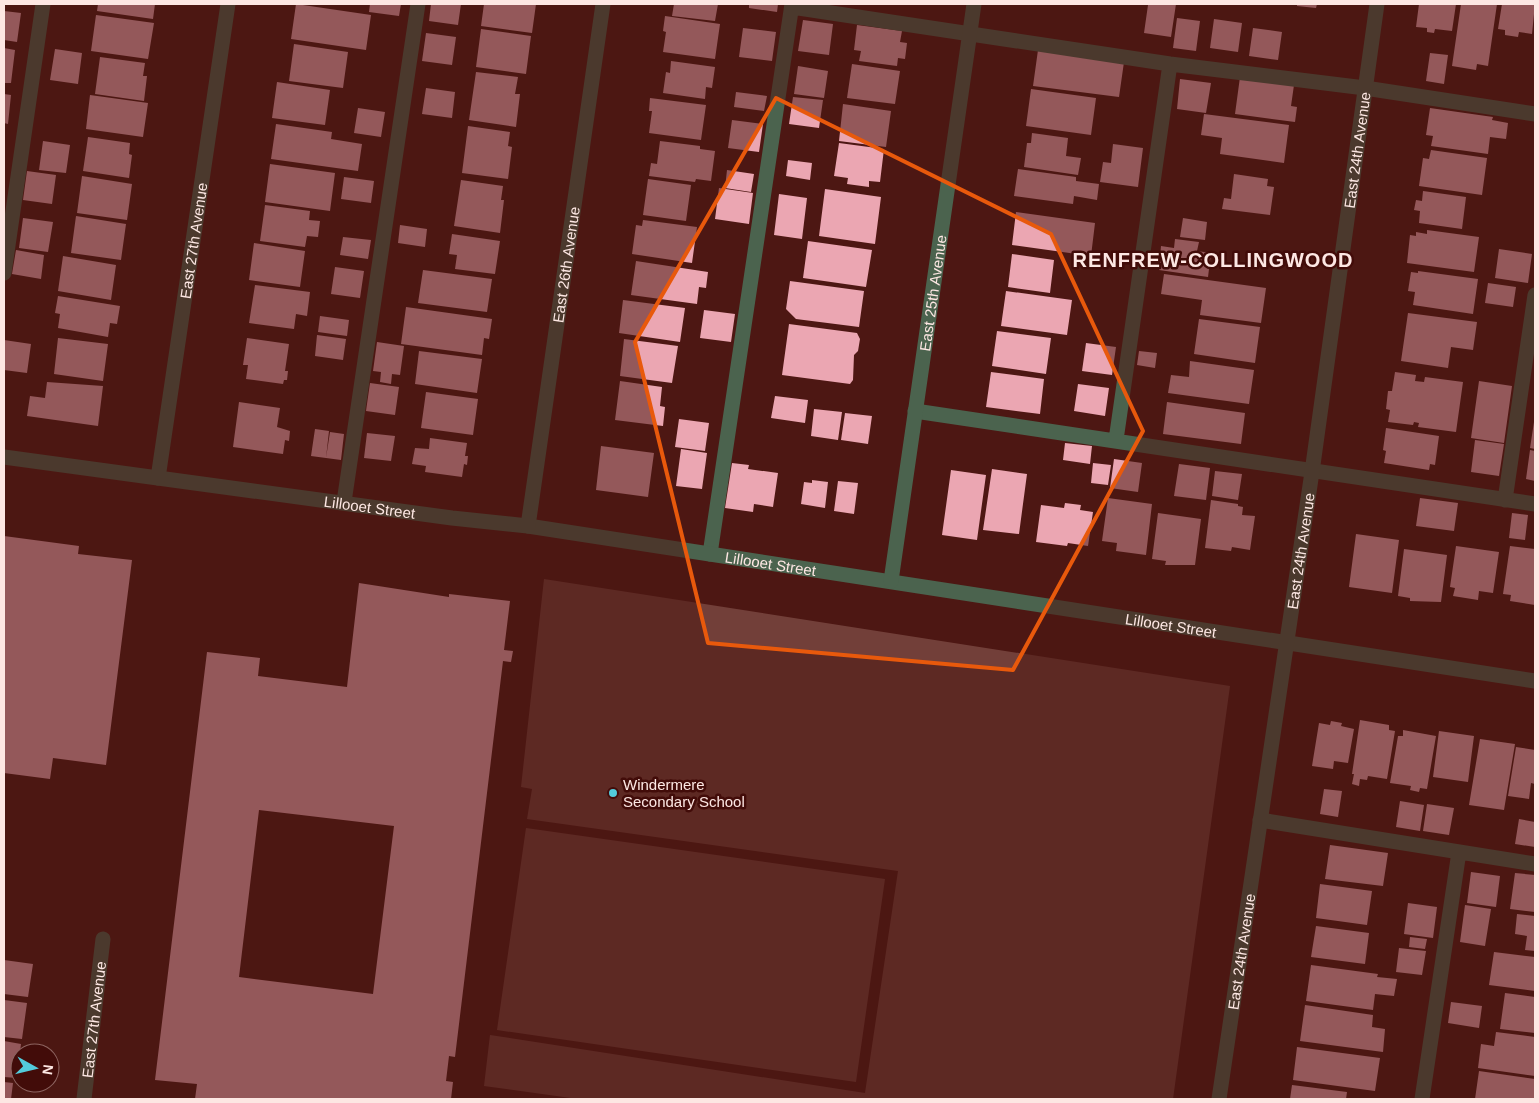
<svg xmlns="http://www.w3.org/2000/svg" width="1539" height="1103" font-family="Arial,sans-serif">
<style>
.green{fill:#723f39}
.building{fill:#eba6b2;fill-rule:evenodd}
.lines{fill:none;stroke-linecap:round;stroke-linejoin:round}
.lane{stroke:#4b634e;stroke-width:15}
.street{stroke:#4b634e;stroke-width:15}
.marked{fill:none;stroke:#e8590c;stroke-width:4;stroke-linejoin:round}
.poi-dot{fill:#53cbdb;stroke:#420c09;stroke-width:2}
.labels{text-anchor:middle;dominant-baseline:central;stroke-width:5;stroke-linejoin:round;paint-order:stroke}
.street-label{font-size:15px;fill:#fde7e3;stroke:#420c09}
.poi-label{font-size:15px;fill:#fde7e3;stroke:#420c09;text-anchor:start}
.district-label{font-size:20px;font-weight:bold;letter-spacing:1px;fill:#fde7e3;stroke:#420c09}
</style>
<rect width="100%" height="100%" fill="#4d1713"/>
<path class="green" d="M544,579L1230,686L1173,1099H578L484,1086L490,1035L865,1093L898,871L527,819L532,789L521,787Z
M526,828L885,879L856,1082L497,1030Z"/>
<path class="building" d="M98,4H155L153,19L97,11Z
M296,4L371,15L366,50L291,39Z
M370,4H401L399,16L369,12Z
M431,4H461L458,25L429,21Z
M484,4H536L532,33L481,26Z
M674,4H718L715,21L672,16Z
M749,4H778L777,12L749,8Z
M1145,4H1176L1171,37L1144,33L1148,5Z
M1297,4H1317L1316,8L1297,6Z
M1419,4H1456L1452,31L1435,29L1434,33L1427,32V28L1416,27Z
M1461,4H1497L1488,66L1477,64L1476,70L1452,66Z
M1502,4H1535L1532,34L1519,32L1518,37L1505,35V30L1498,29Z
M4,11L21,13L17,42L4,40Z
M96,15L154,23L148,59L91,51Z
M665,16L720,24L715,59L663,52L666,32L663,31Z
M1177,18L1200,21L1196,51L1173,48Z
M1214,19L1242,23L1238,52L1210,48Z
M803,20L833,24L829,55L798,51Z
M857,25L902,31L900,42L907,43L905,59L898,58L897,66L859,61L861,51L854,50Z
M743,28L776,32L772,61L739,57Z
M1253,28L1282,32L1278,60L1249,56Z
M481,29L531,36L526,74L476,67Z
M426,33L456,37L452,65L422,61Z
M294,44L348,52L343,88L289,81Z
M4,48L15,50L11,83H4Z
M55,49L82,53L78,84L50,80Z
M1038,50L1124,62L1119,97L1033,86Z
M1430,53L1448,55L1444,84L1426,81Z
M100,57L145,63L143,76H147L144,101L95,94Z
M671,61L715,67L712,88L706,87L705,99L663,93L666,72L670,73Z
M852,64L900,71L895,104L847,98Z
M798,66L828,71L824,98L794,94Z
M476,72L518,77L515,94H520L516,127L469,120Z
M1240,77L1294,85L1291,106L1297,107L1295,122L1235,114Z
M1180,79L1211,83L1206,113L1177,109Z
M277,82L330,90L325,125L272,118Z
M426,88L455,92L452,118L422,114Z
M1031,89L1096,98L1091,135L1026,126Z
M736,92L767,96L764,111L734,107Z
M4,94L11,95L8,124L4,123Z
M90,95L148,103L143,137L86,129Z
M793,97L823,100L819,128L789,124Z
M650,98L706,105L701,140L649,133L652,111H649Z
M843,104L891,111L886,147L839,141Z
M358,108L385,112L381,137L354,133Z
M1430,108L1493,117L1492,120L1508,123L1506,139L1490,137L1488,154L1431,146L1433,136L1426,135Z
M1204,114L1289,125L1284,163L1220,154L1222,138L1201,135Z
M732,120L763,124L759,152L728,148Z
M276,124L332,132L331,139L362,144L358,171L271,159Z
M468,126L510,132L508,146L512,147L508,179L462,173Z
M1032,133L1068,138L1066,156L1081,158L1078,175L1024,167L1027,143H1031Z
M88,137L130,143L129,154L132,155L129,178L83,171Z
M43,141L70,145L66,173L39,170Z
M660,141L700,146V149L715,151L711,181L696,179L695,182L649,176L651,163L657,164Z
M839,143L884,149L880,182L869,181V187L847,184L848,178L834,176Z
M1113,144L1143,148L1138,187L1100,182L1103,162L1111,163Z
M1431,150L1487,158L1482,195L1419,186L1423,158L1429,159Z
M788,160L812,163L810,180L786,176Z
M270,164L335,173L330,211L265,202Z
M1018,169L1076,177V181L1099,184L1097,200L1074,196L1073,204L1014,196Z
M727,170L754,174L751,192L725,188Z
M27,171L56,175L52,204L23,200Z
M1234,174L1268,179L1267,186L1274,187L1270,215L1222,209L1224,198L1231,199Z
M82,176L132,184L127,220L77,213Z
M344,177L374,181L371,203L341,199Z
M648,179L691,185L686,221L643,215Z
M461,180L503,186L501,200H504L500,233L454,226Z
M719,188L753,193L749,224L715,219Z
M825,189L881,197L875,244L819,236Z
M1423,191L1466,197L1462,229L1419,223L1420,211L1414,210L1416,200L1422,201Z
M779,194L807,198L802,239L774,235Z
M265,205L310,211L309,220L320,221L318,237L307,236L305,247L260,241Z
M1016,212L1095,223L1091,256L1012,245Z
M76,216L126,224L121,260L71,253Z
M23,218L53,222L48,252L19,248Z
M1183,218L1207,222L1205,240L1180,237Z
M643,220L697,227L692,263L632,254L636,225L642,226Z
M400,225L427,229L425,247L398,243Z
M1427,230L1479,237L1474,272L1407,263L1410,235L1416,236V232L1427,234Z
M452,234L500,241L495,274L455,269L457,255L449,254Z
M343,237L371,240L368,259L340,255Z
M1175,239L1199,242L1197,251L1211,253L1208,277L1159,270L1161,246L1174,248Z
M808,241L872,250L866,287L803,278Z
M254,243L305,251L300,287L249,280Z
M1499,249L1532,254L1528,283L1495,278Z
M16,250L44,255L41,279L12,274Z
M1012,254L1054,260L1050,293L1008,287Z
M63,256L116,265L111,300L58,291Z
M636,261L708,272L706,288L699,287L697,304L631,295Z
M335,267L364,271L360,298L331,294Z
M423,270L492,279L487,312L418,303Z
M1418,271L1478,279L1473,314L1413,305L1415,292L1408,291L1411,272L1418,273Z
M1164,274L1266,288L1261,323L1200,315L1202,300L1161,294Z
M790,281L864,291L859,327L796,319L786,309Z
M1488,283L1516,287L1513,307L1485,303Z
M255,285L310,292L307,316L296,314L294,329L249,323Z
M1006,291L1072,300L1067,335L1001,326Z
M58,296L120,306L117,324L110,323L108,337L58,328L60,314L55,313Z
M623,300L685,308L680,342L619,333Z
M406,307L492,319L489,339L484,338L482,355L401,344Z
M704,310L735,314L731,342L700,338Z
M1408,313L1477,322L1473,350L1451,347L1448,368L1401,361Z
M320,316L349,320L347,336L318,332Z
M1199,319L1260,327L1255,363L1194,354Z
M789,324L857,333L860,339L858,351L854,355L853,380L850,384L782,375Z
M997,331L1051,338L1046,374L992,366Z
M317,335L346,339L343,360L315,356Z
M58,338L108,344L103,381L54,374Z
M247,338L289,344L285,371H288L287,380H284L283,384L246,379L248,365H243Z
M624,339L678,346L672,383L620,376Z
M4,340L31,344L27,373L4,370Z
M377,342L404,346L400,375L392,374L391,384L380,382L381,372L373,371Z
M1086,343L1116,347L1112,375L1082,371Z
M419,351L482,359L477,393L415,384Z
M1139,351L1157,353L1155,368L1137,365Z
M1190,361L1254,370L1249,404L1168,393L1171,375L1189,377Z
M991,372L1044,379L1040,414L986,407Z
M1395,372L1416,375L1415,381L1424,382L1425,377L1463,382L1456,432L1418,427L1419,423L1414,422L1413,425L1388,422L1390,410L1386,409L1388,391H1392Z
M620,381L662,387L660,406L665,407L663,426L615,420Z
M1479,381L1512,386L1504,443L1471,438Z
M47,382L103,386L98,426L27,416L30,396L45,398Z
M370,383L399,387L395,415L366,411Z
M1078,384L1109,388L1105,416L1074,411Z
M426,392L478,399L473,435L421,428Z
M775,396L808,400L805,423L771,418Z
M239,402L280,408L277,427L290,431L289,441L285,440L283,454L233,447Z
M1167,402L1245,413L1241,444L1163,434Z
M814,409L842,412L838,440L811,436Z
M845,413L872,416L868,444L841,440Z
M679,419L709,423L705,451L675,447Z
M1534,422H1535V449L1530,448Z
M1386,428L1439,436L1435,465L1430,464L1429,470L1384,463L1386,451L1383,450Z
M315,429L329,431L326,458L311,456Z
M330,432L344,434L341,460L326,458Z
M367,433L395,436L391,461L364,458Z
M430,438L467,443L465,456H468L467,465L464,464L462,477L425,472L426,466L412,464L415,448L429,449Z
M1475,440L1504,444L1499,476L1471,472Z
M1065,443L1092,446L1090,464L1063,460Z
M601,446L654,453L648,497L596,490Z
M681,449L707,453L702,489L676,486Z
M1530,450L1535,451V481L1526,479Z
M1114,459L1142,463L1138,492L1110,488Z
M732,463L749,465L748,469L778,473L773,507L754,504L753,512L725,508Z
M1093,463L1111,465L1108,485L1091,483Z
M1179,464L1210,468L1206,500L1174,496Z
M992,469L1027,474L1019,534L983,530Z
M951,470L986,475L977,540L942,535Z
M1215,471L1242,474L1238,500L1212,496Z
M812,480L828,482L825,508L801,504L804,482L812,483Z
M838,481L858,483L854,514L834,511Z
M1108,498L1152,504L1146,555L1116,551L1117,543L1102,541Z
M1420,498L1458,503L1454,531L1416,526Z
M1211,500L1238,504V506L1243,507L1242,515L1255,516L1250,550L1232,547L1231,551L1205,548Z
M1065,503L1081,505L1080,510L1093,512L1088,546L1068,543L1067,546L1036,542L1041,505L1064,508Z
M1158,513L1201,519L1195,565H1165L1166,561L1152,559Z
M1512,513L1528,515L1525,540L1509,538Z
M1356,534L1399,540L1392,593L1349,587Z
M4,536L79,546L78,554L132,560L106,765L53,758L50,779L4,773Z
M1456,546L1499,552L1493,593L1479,591L1478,600L1453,596L1455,588L1450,587Z
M1510,546L1535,549V605L1510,601L1511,595L1503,594Z
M1404,549L1447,555L1441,602L1410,601V598L1398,596Z
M359,583L449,597V594L510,601L504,650L513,651L511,662L503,661L455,1057L449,1056L446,1081L453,1082L451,1099H195L197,1084L155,1080L207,652L260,658L258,676L347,687ZM259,810L394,826L373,994L239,977Z
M1360,720L1389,725V730L1395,731L1387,779L1368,776L1367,780L1360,779L1359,786L1352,784L1354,774H1352Z
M1331,721L1342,723L1341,726L1354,729L1348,763L1334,761L1333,769L1312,766L1319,723L1330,725Z
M1403,730L1436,736L1427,789L1420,788L1419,792L1410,790L1411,786L1390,783L1398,736H1403Z
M1439,731L1474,736L1468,782L1433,777Z
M1480,739L1515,744L1504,810L1469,805Z
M1516,747L1535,750V784L1531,783L1529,799L1508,796Z
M1324,789L1342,791L1338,817L1320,814Z
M1400,801L1424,805L1420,831L1396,827Z
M1427,804L1454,808L1449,835L1423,831Z
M1519,819L1535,822V847L1515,844Z
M1330,845L1388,853L1383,886L1325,879Z
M1471,872L1500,876L1496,907L1467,903Z
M1515,873L1535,875V912L1510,909Z
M1320,884L1372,891L1367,925L1316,918Z
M1408,903L1437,907L1433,938L1404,934Z
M1465,905L1491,909L1485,946L1460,942Z
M1517,914L1535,916V951L1525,950L1527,936L1515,934Z
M1316,926L1369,933L1365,964L1311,957Z
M1410,937L1427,939L1425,949L1409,947Z
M1399,948L1426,951L1422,975L1396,972Z
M1494,952L1535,957V991L1489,985Z
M4,960L33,964L28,997L4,994Z
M1311,965L1378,974L1377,977L1397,979L1394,996L1375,994L1373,1010L1306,1001Z
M1505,993L1535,997V1033L1500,1029Z
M4,1000L27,1003L22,1039L4,1037Z
M1451,1002L1482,1006L1479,1028L1448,1023Z
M1305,1005L1373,1015L1372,1027L1385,1029L1383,1052L1300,1041Z
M1496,1032L1535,1037V1076L1478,1068L1481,1044L1494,1046Z
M4,1041L21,1044L17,1078L4,1077Z
M1297,1047L1380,1058L1375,1091L1293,1080Z
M1479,1071L1535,1079V1099H1475Z
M4,1082L13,1083L11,1099H4Z
M1292,1085L1347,1092L1346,1099H1290Z"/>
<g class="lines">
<path class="lane" d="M792,7L1170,64L1365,88L1535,114
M4,273L43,4
M915,411L1535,504
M1116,440L1170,64
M1505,500L1535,295
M344,502L418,4
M710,554L792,4
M1260,820L1535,864
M1422,1099L1459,852"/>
<g class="street">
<path id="s1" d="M4,457L452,518L528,526L1535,681"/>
<path id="s2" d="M158,478L228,4"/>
<path id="s3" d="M528,526L603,4"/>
<path id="s4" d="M891,581L974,4"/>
<path id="s5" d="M84,1099L103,939"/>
<path id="s6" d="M1219,1099L1312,472L1377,4"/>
</g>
</g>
<path d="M0 0H1539V1103H0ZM776,98L1051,234L1143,431L1013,670L708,643L635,342Z" fill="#4d1713" fill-opacity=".55" fill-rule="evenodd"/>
<path class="marked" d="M776,98L1051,234L1143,431L1013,670L708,643L635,342Z"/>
<circle class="poi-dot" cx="613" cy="793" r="5"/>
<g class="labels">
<g class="street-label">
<text stroke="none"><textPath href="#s6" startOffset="959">East 24th Avenue</textPath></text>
<text stroke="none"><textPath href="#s2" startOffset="240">East 27th Avenue</textPath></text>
<text stroke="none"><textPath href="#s3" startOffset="264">East 26th Avenue</textPath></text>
<text stroke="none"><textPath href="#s4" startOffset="291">East 25th Avenue</textPath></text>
<text stroke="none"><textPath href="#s1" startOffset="369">Lillooet Street</textPath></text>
<text stroke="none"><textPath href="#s6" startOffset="554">East 24th Avenue</textPath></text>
<text stroke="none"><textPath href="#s1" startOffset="774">Lillooet Street</textPath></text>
<text stroke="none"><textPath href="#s1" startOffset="1179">Lillooet Street</textPath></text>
<text stroke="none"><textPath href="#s6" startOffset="149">East 24th Avenue</textPath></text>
<text stroke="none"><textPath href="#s5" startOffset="80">East 27th Avenue</textPath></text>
</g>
<g class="poi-label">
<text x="623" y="784">Windermere<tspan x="623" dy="17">Secondary School</tspan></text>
</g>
<g class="district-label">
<text x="1213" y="260">RENFREW-COLLINGWOOD</text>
</g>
</g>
<rect width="1539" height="1103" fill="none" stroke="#fde7e3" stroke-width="10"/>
<g transform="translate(35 1068) rotate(98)"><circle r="24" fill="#420c09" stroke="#8d6460"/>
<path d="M0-4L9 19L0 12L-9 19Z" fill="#53cbdb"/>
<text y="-8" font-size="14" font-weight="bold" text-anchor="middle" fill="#fde7e3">N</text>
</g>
</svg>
